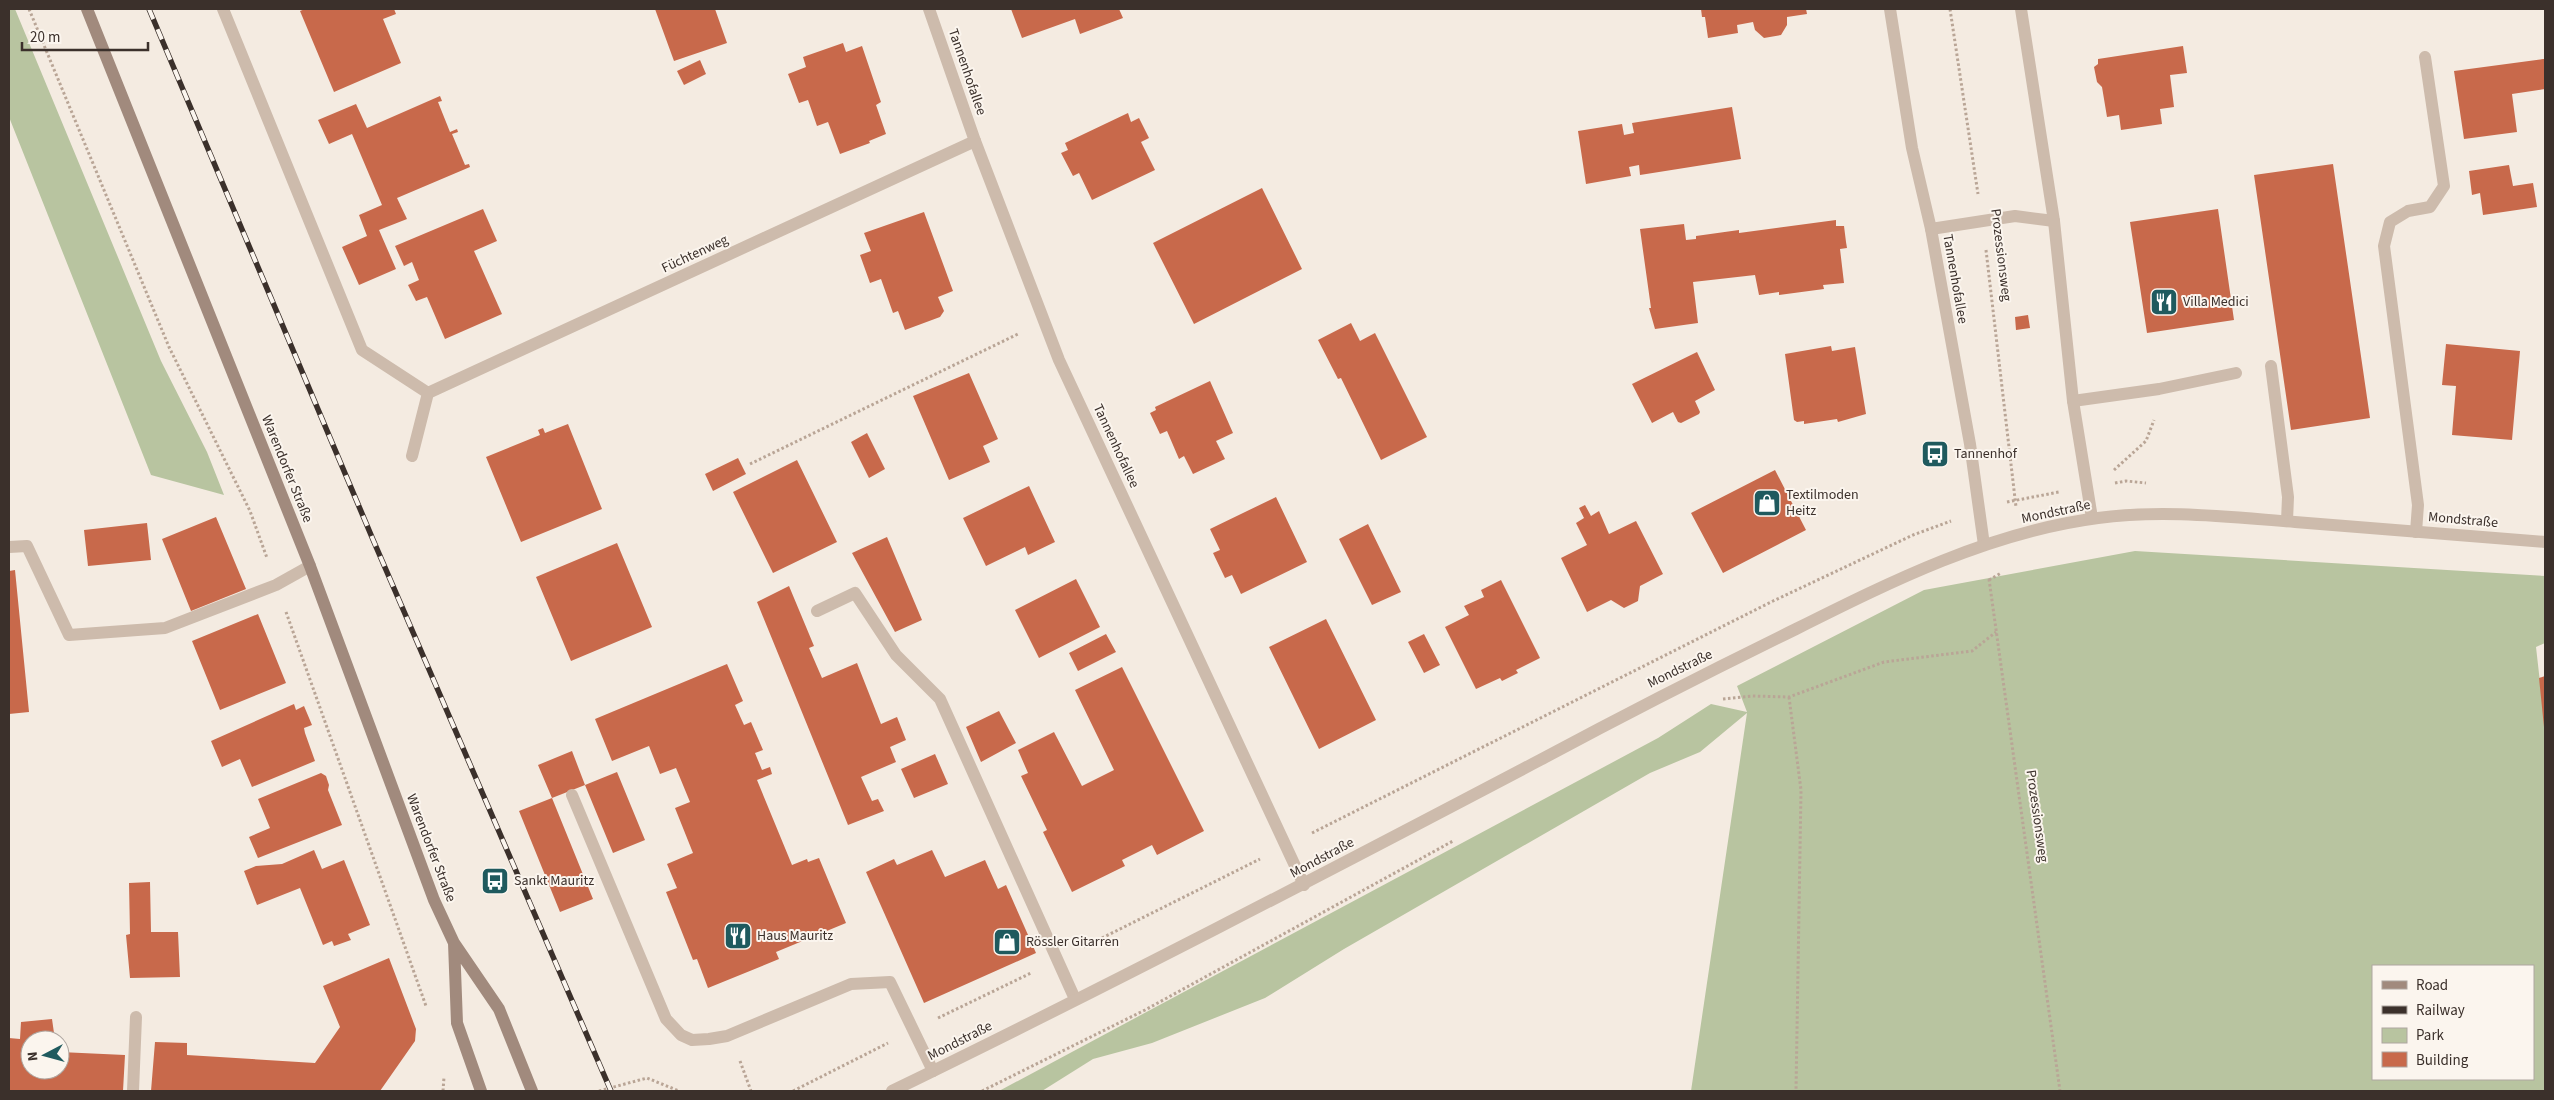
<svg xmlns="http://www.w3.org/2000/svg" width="2554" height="1100" font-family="'Source Sans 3',sans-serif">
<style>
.green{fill:#b8c4a0;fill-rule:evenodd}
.building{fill:#c8694b}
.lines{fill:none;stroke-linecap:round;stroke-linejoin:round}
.path{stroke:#b9a596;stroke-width:3;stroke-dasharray:2.5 2.5;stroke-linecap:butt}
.service{stroke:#cdbbac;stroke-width:12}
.minor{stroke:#cdbbac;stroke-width:12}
.tertiary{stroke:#cdbbac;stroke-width:12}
.secondary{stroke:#a18a7d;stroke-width:12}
.rail-casing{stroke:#3b302b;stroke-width:5.5}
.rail{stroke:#fbf5ee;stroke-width:4;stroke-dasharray:11;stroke-linecap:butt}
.labels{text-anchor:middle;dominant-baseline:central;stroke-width:4;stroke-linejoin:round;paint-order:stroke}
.street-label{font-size:14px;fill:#3b302b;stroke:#fbf5ee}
.poi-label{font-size:14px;fill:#3b302b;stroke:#fbf5ee;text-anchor:start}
</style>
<rect width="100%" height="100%" fill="#f4ebe1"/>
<path class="green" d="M9,9H15L161,361L207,452L224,495L151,475L9,117Z
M2135,551L2545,576V643L2536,647L2545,727V1091H1691L1747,713L1700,752L1650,773L1344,949L1265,998L1152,1043L1093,1059L1042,1091H999L1658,738L1711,704L1747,712L1737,686L1924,590ZM2373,966H2533V1079H2373Z"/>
<path class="building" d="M305,9H394L396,14L383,19L401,63L334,92L300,11Z
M655,9H715L727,43L674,61Z
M1011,9H1119L1123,18L1080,34L1075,19L1022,38Z
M1701,9H1806L1807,14L1787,17V25L1781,35L1764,38L1755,30L1753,22L1737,25L1738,33L1708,38L1705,17H1702Z
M843,43L846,52L862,46L881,102L876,105L886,134L869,141L870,143L840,154L828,122L817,126L808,100L799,103L788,74L806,67L803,57Z
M2183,46L2187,73L2170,75L2174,107L2160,109L2162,124L2121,130L2119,115L2107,117L2102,87L2097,82L2094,67L2098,64V59Z
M2543,59H2545V89L2512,94L2517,132L2464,139L2454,71Z
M700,60L706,74L684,85L677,71Z
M440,96L442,101L438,102L450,132L457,129L458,132L452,134L465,165L469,164L470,167L397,198L407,219L379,230L396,269L359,285L342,247L367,236L359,215L382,205L352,134L329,144L318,120L356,104L367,128Z
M1732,107L1741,159L1640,175L1639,165L1629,167L1631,176L1586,184L1578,131L1622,124L1624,135L1634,133L1632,123Z
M1128,113L1131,122L1139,118L1149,138L1141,142L1155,170L1092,200L1079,173L1073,176L1061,153L1068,150L1065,143Z
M2333,164L2370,418L2291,430L2254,175Z
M2509,165L2513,186L2533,183L2537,207L2483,215L2480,193L2472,195L2469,171Z
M1262,188L1302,269L1194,324L1153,243Z
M483,209L497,241L474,251L502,314L445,339L427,297L416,301L408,285L419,280L412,262L404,266L395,246Z
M2218,209L2234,320L2147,333L2130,222Z
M924,212L953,291L938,297L944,311L940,317L905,330L898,311L893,313L881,279L870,283L860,255L871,251L864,233Z
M1836,220V226H1844L1846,242L1847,248L1840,249L1844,283L1823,285L1824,289L1779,295V292L1759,295L1755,275L1693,282L1698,323L1655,329L1649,308H1651L1640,229L1684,224L1686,240L1696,239V236L1739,230V233Z
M2028,315L2030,328L2016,330L2015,317Z
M1351,323L1360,341L1375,333L1427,437L1381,460L1341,378L1338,379L1318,340Z
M2446,344L2520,351L2512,440L2452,435L2456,386L2442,385Z
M1831,346L1832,351L1855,347L1866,414L1838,422L1837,419L1804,424V421L1797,422L1794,420L1785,354Z
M1697,352L1715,390L1695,401L1700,412L1699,414L1681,423L1678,422L1673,412L1652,423L1632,384Z
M969,373L998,439L983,446L990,462L949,480L913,396Z
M1210,381L1233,433L1216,441L1225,459L1193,474L1184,456L1179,459L1167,431L1160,434L1150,413L1156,410L1155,407Z
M568,424L602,509L521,542L486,457L540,435L538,430L543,428L545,433Z
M867,433L885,469L869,478L851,442Z
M738,458L746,474L713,491L705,474Z
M797,460L837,542L773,573L733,492Z
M1775,470L1806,530L1723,573L1691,513Z
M1029,486L1055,542L1028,555L1025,547L986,566L963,518Z
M1276,497L1307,562L1241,594L1232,575L1225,578L1213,553L1220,550L1210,529Z
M1585,505L1591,516L1599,511L1609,534L1636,521L1663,574L1640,586L1638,601L1624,608L1611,600L1587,612L1561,558L1587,545L1576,523L1584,518L1579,508Z
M216,517L246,589L191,611L162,539Z
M147,523L151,560L88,566L84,530Z
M1368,524L1401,592L1372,605L1339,539Z
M887,537L922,620L895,632L852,553Z
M617,543L652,627L571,661L536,577Z
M15,570L29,712L9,714V571Z
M1076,579L1100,627L1039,658L1015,610Z
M1501,580L1540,658L1516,670L1518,673L1502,681L1500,678L1476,689L1445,627L1469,615L1464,606L1484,597L1481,590Z
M789,586L814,646L809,648L822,678L857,663L881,724L897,717L906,740L890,747L896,762L861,777L872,801L878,799L884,811L848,825L757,602Z
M258,614L286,683L220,710L192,641Z
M1326,619L1376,720L1319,749L1269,647Z
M1106,634L1116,652L1078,671L1069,653Z
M1424,634L1440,665L1424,673L1408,642Z
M727,664L743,701L735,705L744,725L751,722L763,750L755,753L762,770L770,767L772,774L757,780L792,865L807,859L808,862L819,858L846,923L776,952L779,959L708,988L697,959L693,960L666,892L677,888L667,864L693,853L675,808L690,802L676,768L660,774L649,746L612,761L595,719Z
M1122,667L1204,831L1157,855L1152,845L1122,860L1125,866L1072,892L1043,832L1047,830L1021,776L1028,773L1018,750L1054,732L1082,786L1114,770L1075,690Z
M2545,676V727H2544L2539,678Z
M294,704L296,710L304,706L312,725L304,728L305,733L315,761L252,787L240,759L222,767L211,741Z
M999,711L1016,743L981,762L966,727Z
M572,751L585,785L552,798L538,765Z
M935,754L948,784L914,798L901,769Z
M617,772L645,840L613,853L585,785Z
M321,773L326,776L329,785L328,790L342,825L258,858L249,837L270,828L258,799Z
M552,798L593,899L560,912L519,811Z
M314,850L322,869L344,860L370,925L348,934L351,940L334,946L332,941L323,945L300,888L257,905L244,871L256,866L282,864Z
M932,850L945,877L985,860L998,889L1006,885L1036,953L924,1003L866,872L894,859L897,865Z
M150,882L151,932H178L180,977L130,978L126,935L130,934L129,883Z
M389,958L416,1029L415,1041L380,1091H151L155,1042L187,1043V1055L315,1063L340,1027L323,986Z
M52,1019L55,1040H30V1070H60V1052L125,1055L123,1091H9V1038L20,1039L21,1022Z"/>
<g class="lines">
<path class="path" d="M29,9L169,347L250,511L267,558
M1950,9L1978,194
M1986,250L2016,507
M750,464L1018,334
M2114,470L2146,441L2154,420
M2115,483L2126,481L2146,483
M2007,502L2059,492
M1989,579L2060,1091
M1989,580L2001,573
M286,612L426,1006
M1789,697L1801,790L1796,1091
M1723,699L1752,696L1789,697L1884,662L1972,651L1996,632
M1312,833L1771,602L1913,535L1951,521
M1084,947L1260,859
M938,1018L1031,973
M740,1061L751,1091
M443,1091L444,1077
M599,1091L647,1078L679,1091
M793,1091L888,1043
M982,1091L1145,1010L1453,841"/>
<path class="service" d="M223,9L362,350L428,393L412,456
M1931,229L2015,216L2054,221
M2271,366L2288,497L2287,521
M428,393L975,141
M2073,401L2159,389L2236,373
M2416,532L2418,505L2384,246L2390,222L2408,211L2430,207L2444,186L2425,57
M9,547L27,546L69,635L165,628L276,585L310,566
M817,611L855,593L896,655L940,699L1075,999
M572,795L666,1019L681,1035L692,1040L709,1039L727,1036L851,984L890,982L933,1071
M133,1091L136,1017"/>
<path class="minor" d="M929,9L975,141L1059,360L1304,885
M1890,9L1912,148L1931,229L1970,444L1984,545
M2021,9L2054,221L2073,401L2092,518"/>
<path class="tertiary" d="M892,1091C1110,985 1325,873 1540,760C1624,715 1710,671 1796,629C1892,581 1990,532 2098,518C2163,509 2229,517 2295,522C2378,529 2462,535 2545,542"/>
<path class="secondary" d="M87,9L310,566L434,900L454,943L499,1009L532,1091
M454,943L457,1023L481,1091"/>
<g class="rail-casing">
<path id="rail" d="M149,9L374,542L611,1091"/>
</g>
<use href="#rail" class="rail"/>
</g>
<defs>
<g id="restaurant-square" transform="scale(1.4375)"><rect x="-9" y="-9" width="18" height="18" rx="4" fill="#1f5a5e" stroke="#fbf5ee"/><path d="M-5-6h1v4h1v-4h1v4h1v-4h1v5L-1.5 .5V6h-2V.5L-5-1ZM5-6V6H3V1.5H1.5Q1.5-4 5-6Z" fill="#fff"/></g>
<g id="bus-square" transform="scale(1.4375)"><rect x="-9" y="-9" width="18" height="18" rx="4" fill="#1f5a5e" stroke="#fbf5ee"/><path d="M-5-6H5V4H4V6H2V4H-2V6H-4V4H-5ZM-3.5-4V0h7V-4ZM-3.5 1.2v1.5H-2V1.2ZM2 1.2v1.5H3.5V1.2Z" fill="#fff"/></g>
<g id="shop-square" transform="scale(1.4375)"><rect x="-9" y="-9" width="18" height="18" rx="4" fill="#1f5a5e" stroke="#fbf5ee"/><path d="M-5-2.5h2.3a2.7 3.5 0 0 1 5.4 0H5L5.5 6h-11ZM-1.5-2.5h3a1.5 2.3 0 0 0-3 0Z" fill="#fff"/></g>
</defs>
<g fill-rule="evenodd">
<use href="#restaurant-square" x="2164" y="302"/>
<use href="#bus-square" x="1935" y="454"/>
<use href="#shop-square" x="1767" y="503"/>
<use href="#bus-square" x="495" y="881"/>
<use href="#restaurant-square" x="738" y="936"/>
<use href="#shop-square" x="1007" y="942"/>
</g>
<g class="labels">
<g class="street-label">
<text transform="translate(967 72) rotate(71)">Tannenhofallee</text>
<text transform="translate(695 254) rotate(-25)">Füchtenweg</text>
<text transform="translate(2001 255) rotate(83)">Prozessionsweg</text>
<text transform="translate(1955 279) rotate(80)">Tannenhofallee</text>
<text transform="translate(1116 446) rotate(65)">Tannenhofallee</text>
<text transform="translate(287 469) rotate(68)">Warendorfer Straße</text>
<text transform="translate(2056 512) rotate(-12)">Mondstraße</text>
<text transform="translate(2463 520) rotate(5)">Mondstraße</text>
<text transform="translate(1680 669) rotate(-26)">Mondstraße</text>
<text transform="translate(2037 816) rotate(82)">Prozessionsweg</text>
<text transform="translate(431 848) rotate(69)">Warendorfer Straße</text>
<text transform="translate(1322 858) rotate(-28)">Mondstraße</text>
<text transform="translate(960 1041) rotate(-27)">Mondstraße</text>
</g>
<g class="poi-label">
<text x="2183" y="302">Villa Medici</text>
<text x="1954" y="454">Tannenhof</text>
<text x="1786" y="495">Textilmoden<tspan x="1786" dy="16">Heitz</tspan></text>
<text x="514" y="881">Sankt Mauritz</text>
<text x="757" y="936">Haus Mauritz</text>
<text x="1026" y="942">Rössler Gitarren</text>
</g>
</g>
<rect width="2554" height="1100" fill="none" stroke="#3b302b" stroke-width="20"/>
<rect x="2372" y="965" width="162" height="115" fill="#fbf5ee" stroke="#aea6a0"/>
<rect x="2382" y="981" width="25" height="8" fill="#a18a7d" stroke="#aea6a0"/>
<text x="2416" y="990" font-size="15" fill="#3b302b">Road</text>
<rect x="2382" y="1006" width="25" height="8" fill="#3b302b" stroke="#aea6a0"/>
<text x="2416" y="1015" font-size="15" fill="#3b302b">Railway</text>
<rect x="2382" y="1028" width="25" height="15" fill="#b8c4a0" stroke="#aea6a0"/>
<text x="2416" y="1040" font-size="15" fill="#3b302b">Park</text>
<rect x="2382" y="1052" width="25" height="15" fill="#c8694b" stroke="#aea6a0"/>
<text x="2416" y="1065" font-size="15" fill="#3b302b">Building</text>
<g transform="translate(45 1055) rotate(264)"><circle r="24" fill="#fbf5ee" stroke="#aea6a0"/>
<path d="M0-4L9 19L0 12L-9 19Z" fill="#1f5a5e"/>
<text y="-8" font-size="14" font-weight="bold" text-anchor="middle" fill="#3b302b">N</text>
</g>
<path d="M22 42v8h126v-8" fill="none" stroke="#3b302b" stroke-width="2.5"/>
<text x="30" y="42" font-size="15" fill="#3b302b" stroke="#fbf5ee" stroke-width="4" paint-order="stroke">20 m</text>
</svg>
